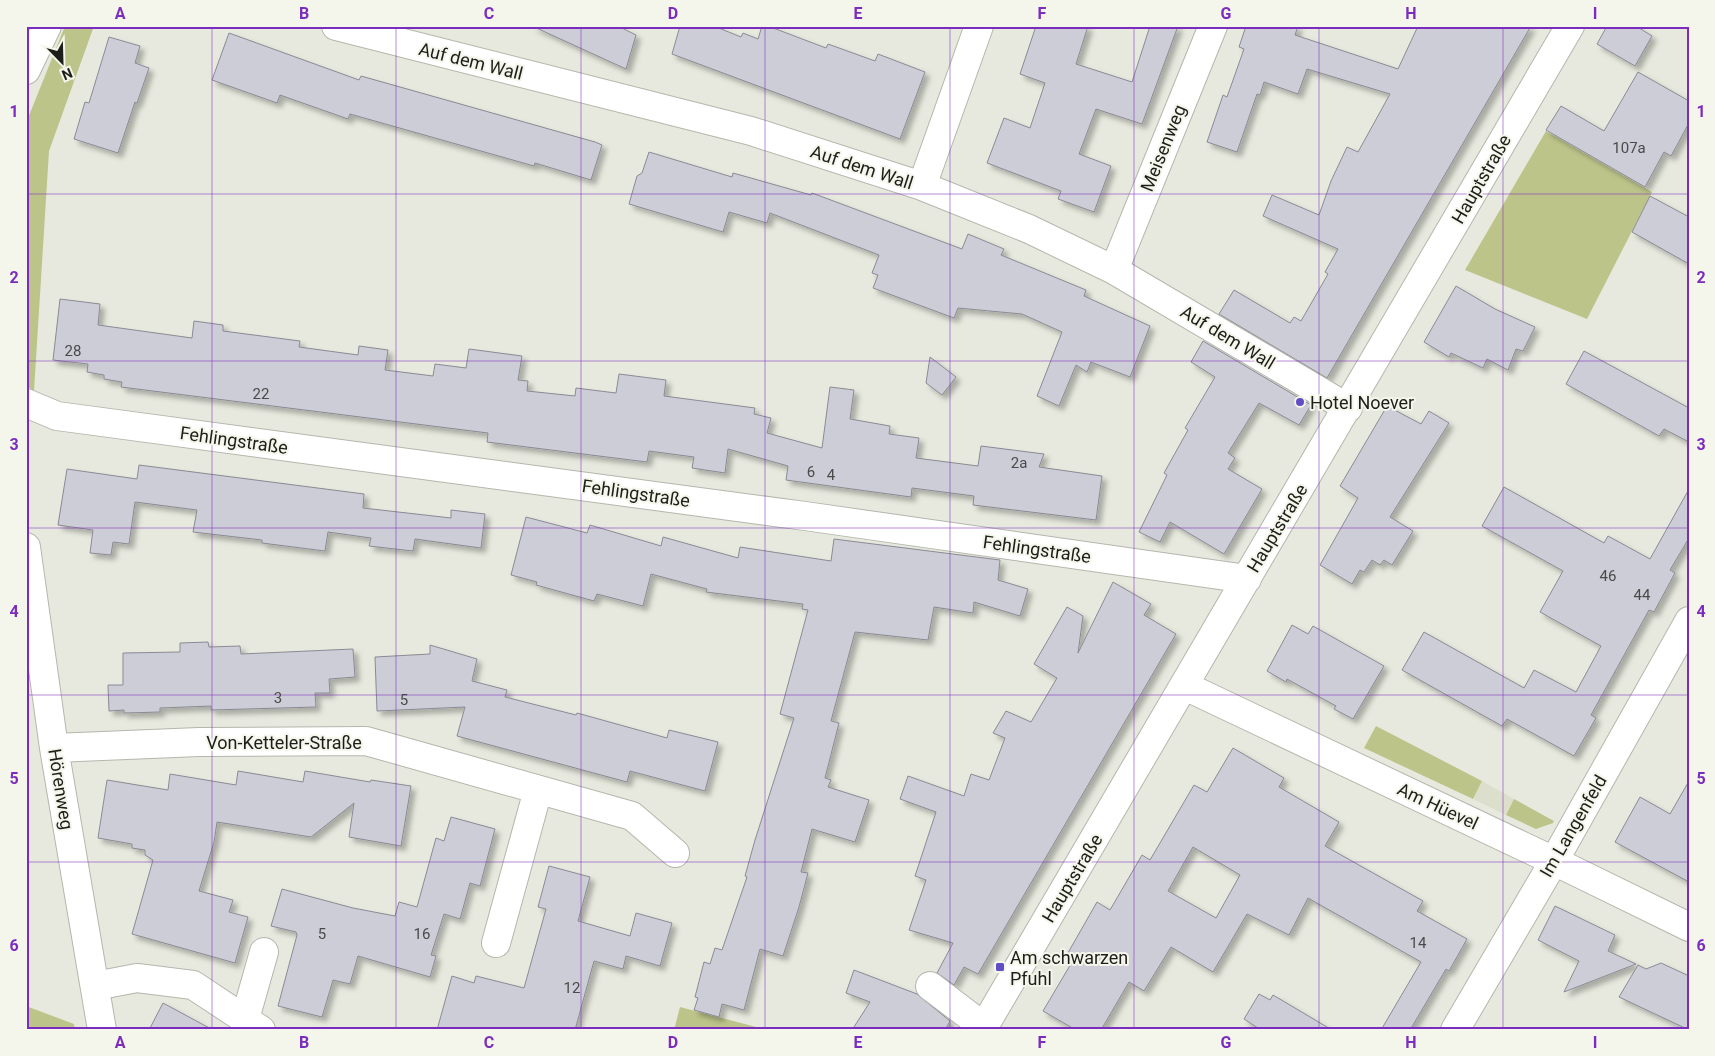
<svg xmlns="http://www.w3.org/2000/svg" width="1715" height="1056" font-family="Roboto,sans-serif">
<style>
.built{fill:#dddfcd}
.green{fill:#bdc48a}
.building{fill:#cdcdd7;stroke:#8a8a94;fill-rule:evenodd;filter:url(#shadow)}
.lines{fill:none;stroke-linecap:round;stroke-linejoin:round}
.minor-casing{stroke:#b5b6ac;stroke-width:30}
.minor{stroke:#fff;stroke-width:28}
.grid{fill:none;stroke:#7b2cbf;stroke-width:1;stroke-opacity:0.55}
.poi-dot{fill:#634dc6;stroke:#f5f6eb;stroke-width:2}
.labels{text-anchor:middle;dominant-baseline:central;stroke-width:4;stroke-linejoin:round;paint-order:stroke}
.number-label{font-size:15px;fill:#494a49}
.street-label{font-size:18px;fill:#1d1e1a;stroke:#f5f6eb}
.poi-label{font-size:18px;fill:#1d1e1a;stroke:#f5f6eb;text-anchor:start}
.neatline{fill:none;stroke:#7b2cbf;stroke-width:2}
.grid-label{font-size:16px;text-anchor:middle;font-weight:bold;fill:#7b2cbf}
</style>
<defs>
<filter id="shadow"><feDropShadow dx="4.5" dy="4.5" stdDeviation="2.5" flood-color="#0004"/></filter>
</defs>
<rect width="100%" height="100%" fill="#e7e9de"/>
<path class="built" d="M1482,781L1514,799L1506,815L1473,799Z"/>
<path class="green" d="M65,26H94L49,151L34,391L26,386V123Z
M1546,131L1652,192L1587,319L1465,270Z
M1376,726L1482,781L1473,799L1364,748Z
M1514,799L1554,821L1553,823L1536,829L1506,815Z
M26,1006L74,1024L75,1030H26Z
M680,1007L760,1028L765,1030H674Z"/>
<path class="building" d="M532,26H618L636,35L626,69Z
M680,26H714L741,37L743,33L758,39L762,26H768L826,48L828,44L875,61L878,54L925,72L900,139L672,54Z
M1036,26H1088L1076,64L1132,82L1150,26H1178L1142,124L1096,109L1079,154L1111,166L1094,212L1058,199L1061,191L987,163L1004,118L1030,128L1045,83L1020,74Z
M1246,26H1298L1295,35L1398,69L1418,26H1531L1327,378L1219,314L1234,290L1290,323L1294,317L1301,321L1328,274L1325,272L1338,249L1263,216L1272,195L1319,215L1331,181L1347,147L1358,152L1390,94L1307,69L1298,94L1264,82L1260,95L1257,94L1237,152L1207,142L1223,95L1227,97L1244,49L1239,47Z
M1607,26H1636L1652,36L1635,66L1597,44Z
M229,33L359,80L361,76L595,142L602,145L591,180L535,163L534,166L350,114L348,119L280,95L277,103L212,80Z
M109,37L140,46L135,63L149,68L137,103L135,102L118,153L74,139L85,102L89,103Z
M1638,72L1689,101V123L1671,156L1664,152L1645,187L1546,130L1561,106L1604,131Z
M649,152L732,177L733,173L811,195L812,193L962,249L968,234L1004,249L1001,255L1086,290L1084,296L1150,326L1130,377L1091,362L1087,372L1076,365L1059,406L1037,396L1062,332L1022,314L958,308L954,318L873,288L878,275L872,273L879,255L770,213L767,223L729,212L723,232L629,204L637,176L642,173Z
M1650,196L1689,217V264L1632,232Z
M1456,286L1495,309L1535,327L1523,351L1516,349L1508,370L1487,359L1483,368L1451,353L1449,357L1424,342Z
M60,299L100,304L98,325L192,338L194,321L223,325V331L300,341L299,347L358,355L359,346L388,350L385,370L433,376L435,364L466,368L469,349L522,356L518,380L528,381L527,391L575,396L576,388L616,393L619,374L666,380L664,396L755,408L754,414L771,418L767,433L822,448L830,387L854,390L850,419L890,426L889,434L919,438L916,458L978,466L981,446L1044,454L1039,467L1102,476L1096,520L973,505L974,496L912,488L911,497L786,480L788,466L728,449L725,473L692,468L694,457L649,451L647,462L487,442L488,433L121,387L122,382L104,379V375L87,372L88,364L53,360Z
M1203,341L1311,405L1299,425L1259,403L1228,453L1235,458L1228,469L1262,489L1224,554L1170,522L1160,542L1139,532L1167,475L1164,473L1188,430L1185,428L1215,377L1191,362Z
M1584,351L1689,408V442L1664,429L1659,436L1566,384Z
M930,357L956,377L942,395L926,383Z
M1387,406L1421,424L1429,411L1449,423L1390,517L1413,531L1392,565L1384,560L1380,565L1372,560L1364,572L1360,570L1352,584L1320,565L1358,498L1340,486Z
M139,465L364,494L363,508L451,518V510L485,514L481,548L415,539L413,551L369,546L371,538L328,532L325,551L262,543V540L193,532L197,510L135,502L129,544L113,542L111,555L90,553L93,530L58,525L67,469L137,479Z
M1504,487L1604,543L1608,536L1650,559L1689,489V538L1670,570L1675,573L1654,612L1649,610L1591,715L1596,718L1574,756L1507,719L1502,726L1402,670L1424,632L1524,688L1534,670L1576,692L1601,646L1540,612L1563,571L1482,526Z
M526,517L587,533L590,525L661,546L663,537L738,558L740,547L831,561L834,539L1000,560L998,580L1028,589L1020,616L974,602L973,613L934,607L928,640L855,632L831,721L839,723L825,778L831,780L828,787L869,800L855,842L812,829L801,872L808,873L799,907L783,956L760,949L744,1010L722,1004L719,1017L694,1010L698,998L695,997L704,962L710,964L715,948L722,950L747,877L745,876L755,840L794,718L780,714L808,610L802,609L803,604L706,592L707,589L651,574L643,606L597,594L594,601L536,585L537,582L511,575Z
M1113,582L1151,604L1144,615L1176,634L978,974L964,967L954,985L937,973L953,943L909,930L926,880L915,876L936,812L900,799L908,776L964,796L971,774L989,780L1005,738L993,733L1006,711L1031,722L1057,678L1034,664L1067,607L1083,616L1078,653Z
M1292,625L1308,634L1313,626L1384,666L1353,719L1334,709L1336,706L1287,679L1286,682L1267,671Z
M208,642L209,647L240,646L241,654L353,649L355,677L329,679L330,693H315L316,707L211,710V706L160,708V712L124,713V710L109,711L108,685H123V653L180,652V643Z
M430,645L477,659L472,681L507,690L505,697L576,715L577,713L667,738L669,730L718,742L705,791L630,771L627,782L457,736L465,707L377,711L375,657L430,654Z
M1233,748L1284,778L1279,787L1339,822L1325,846L1423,901L1417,911L1467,939L1449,971L1446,969L1410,1030H1381L1421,962L1308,898L1289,935L1247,914L1213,972L1171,947L1144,991L1129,982L1101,1030H1076L1043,1011L1072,962L1065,958L1097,902L1110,910L1142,855L1150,860L1194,785L1207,792ZM1193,847L1240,875L1216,918L1168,891Z
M238,771L303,782L305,771L370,782L371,780L411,786L401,846L349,837L354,803L311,837L217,822L214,842L199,891L233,900L229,912L248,917L235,963L132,934L153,860L145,855V850L132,848V844L98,838L107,780L168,790L170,774L236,785Z
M1689,781V882L1615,842L1640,797L1670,814Z
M451,817L495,829L480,886L470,883L460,919L444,914L431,955L436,956L430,977L358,956L350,984L333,980L322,1017L278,1006L297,935L296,932L271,926L282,889L353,908L395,916L399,902L417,907L436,838L444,841Z
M549,866L590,877L578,921L630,936L636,913L672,923L660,966L626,956L623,969L594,961L575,1030H437L452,976L474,983L476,976L524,988L546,909L538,907Z
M1555,906L1615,935L1608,951L1636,964L1564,992L1579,961L1538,940Z
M1661,963L1689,976V1030L1619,997L1638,965L1646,969Z
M854,970L917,994L950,1021L945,1030H852L870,1002L846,993Z
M1259,994L1270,1000L1273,995L1332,1030H1261L1244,1019Z
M163,1003L213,1030H149Z"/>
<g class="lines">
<g class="minor-casing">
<path id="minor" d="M336,26L751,131L922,186L1029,229L1114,270L1348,408
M26,70L47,26
M922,186L979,26
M1114,270L1213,26
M26,403L57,416L805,516L1247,579
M26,547L54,748L102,1030
M1185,686L1554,861L1689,927
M54,748L199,742L366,741L632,816L675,853
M496,943L538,790
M95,986L137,978L193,985L261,1030
M930,986L984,1027
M245,1019L264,952
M982,1030L1570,26
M1455,1030L1554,861L1689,621"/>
</g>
<use href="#minor" class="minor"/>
</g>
<path class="grid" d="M212,26V1030M396,26V1030M581,26V1030M765,26V1030M950,26V1030M1134,26V1030M1319,26V1030M1503,26V1030M26,194H1689M26,361H1689M26,528H1689M26,695H1689M26,862H1689"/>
<g class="poi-dot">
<circle cx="1300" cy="402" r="5"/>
<rect x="995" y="962" width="10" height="10" rx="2.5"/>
</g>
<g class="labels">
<g class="number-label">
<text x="1629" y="148">107a</text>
<text x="73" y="351">28</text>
<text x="261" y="394">22</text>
<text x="1019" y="463">2a</text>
<text x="811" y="472">6</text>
<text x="831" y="475">4</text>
<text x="1608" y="576">46</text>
<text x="1642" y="595">44</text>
<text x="278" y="698">3</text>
<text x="404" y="700">5</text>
<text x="322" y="934">5</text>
<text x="422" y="934">16</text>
<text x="1418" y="943">14</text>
<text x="572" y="988">12</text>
</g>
<g class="street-label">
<text transform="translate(471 61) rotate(14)">Auf dem Wall</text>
<text transform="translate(1163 148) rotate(-68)">Meisenweg</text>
<text transform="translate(862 167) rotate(18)">Auf dem Wall</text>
<text transform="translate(1481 179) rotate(-60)">Hauptstraße</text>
<text transform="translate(1228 337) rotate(31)">Auf dem Wall</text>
<text transform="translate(234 440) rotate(8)">Fehlingstraße</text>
<text transform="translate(636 493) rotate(8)">Fehlingstraße</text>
<text transform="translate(1277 528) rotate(-59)">Hauptstraße</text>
<text transform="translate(1037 549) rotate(8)">Fehlingstraße</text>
<text x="284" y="742">Von-Ketteler-Straße</text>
<text transform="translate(61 789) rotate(81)">Hörenweg</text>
<text transform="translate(1438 806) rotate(25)">Am Hüevel</text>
<text transform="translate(1573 826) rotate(-60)">Im Langenfeld</text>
<text transform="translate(1072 878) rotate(-59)">Hauptstraße</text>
</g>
<g class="poi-label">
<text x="1310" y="402">Hotel Noever</text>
<text x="1010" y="957">Am schwarzen<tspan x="1010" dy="21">Pfuhl</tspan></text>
</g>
</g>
<rect width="1715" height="1056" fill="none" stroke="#f5f6eb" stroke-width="55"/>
<g transform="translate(62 62) rotate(157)" stroke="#f5f6eb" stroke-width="4" paint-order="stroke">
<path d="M0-4L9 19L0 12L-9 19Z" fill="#1d1e1a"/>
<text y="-8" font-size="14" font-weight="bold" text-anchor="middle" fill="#1d1e1a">N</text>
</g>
<rect x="28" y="28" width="1660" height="1000" class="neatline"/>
<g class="grid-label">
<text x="120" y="19">A</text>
<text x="304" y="19">B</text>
<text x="489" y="19">C</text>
<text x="673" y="19">D</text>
<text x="858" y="19">E</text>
<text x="1042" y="19">F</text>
<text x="1226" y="19">G</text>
<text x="1411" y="19">H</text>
<text x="1595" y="19">I</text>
<text x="14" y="117">1</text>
<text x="1701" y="117">1</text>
<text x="14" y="283">2</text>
<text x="1701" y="283">2</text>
<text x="14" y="450">3</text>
<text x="1701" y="450">3</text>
<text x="14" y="617">4</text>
<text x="1701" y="617">4</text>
<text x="14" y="784">5</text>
<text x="1701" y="784">5</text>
<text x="14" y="951">6</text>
<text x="1701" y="951">6</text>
<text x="120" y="1048">A</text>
<text x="304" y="1048">B</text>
<text x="489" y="1048">C</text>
<text x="673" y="1048">D</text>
<text x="858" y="1048">E</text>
<text x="1042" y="1048">F</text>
<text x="1226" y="1048">G</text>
<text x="1411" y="1048">H</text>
<text x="1595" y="1048">I</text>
</g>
</svg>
